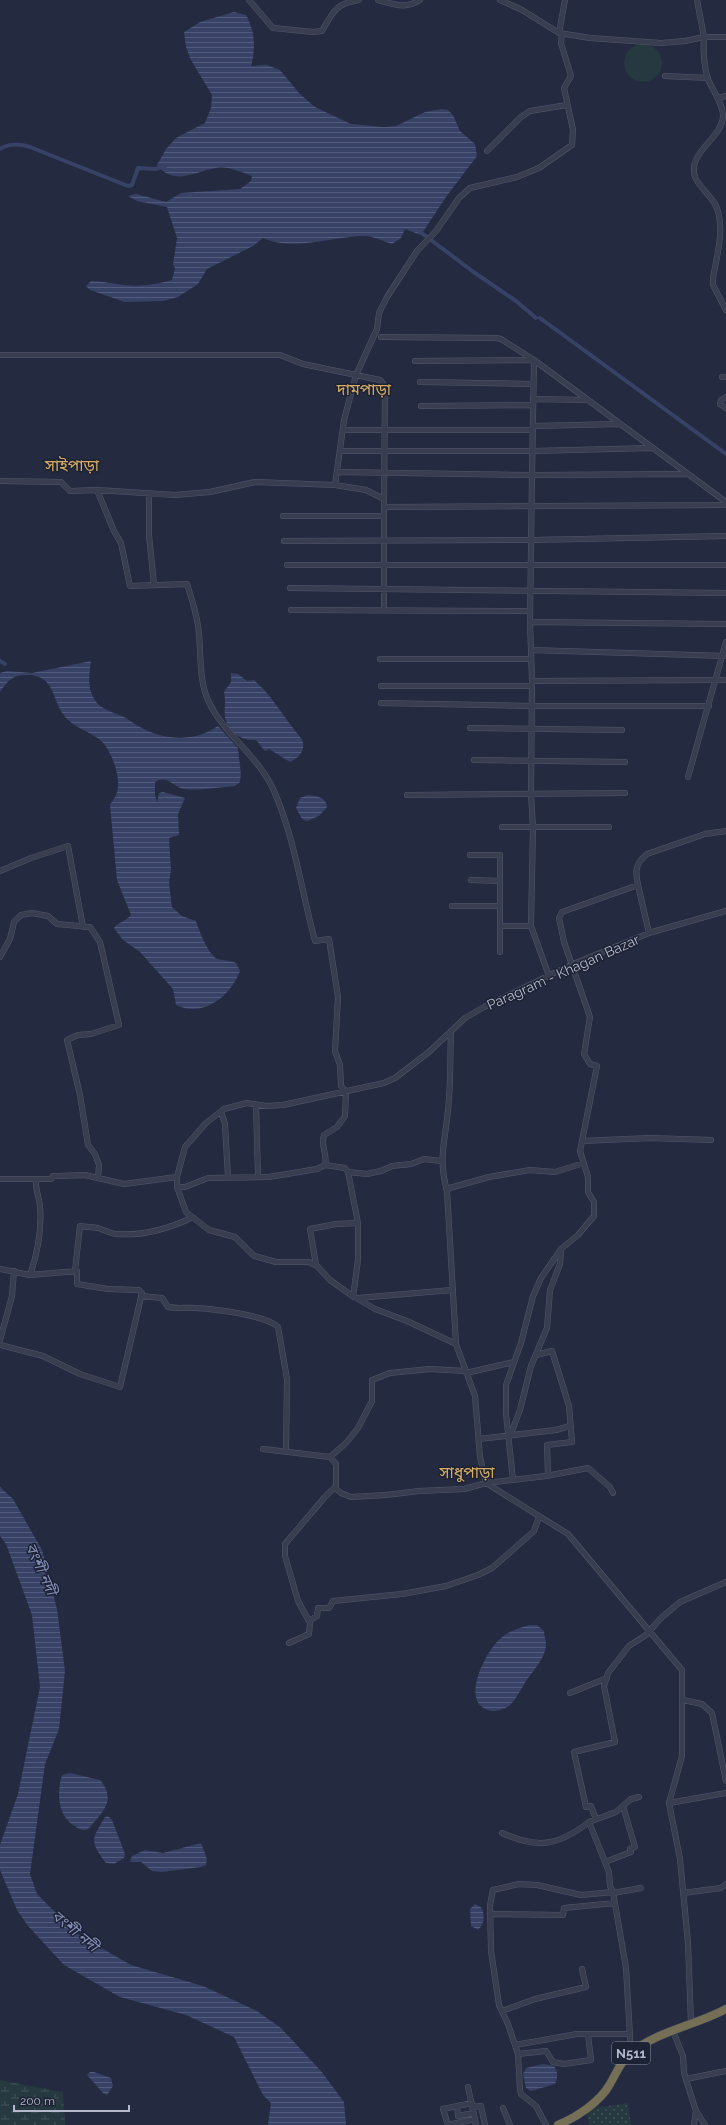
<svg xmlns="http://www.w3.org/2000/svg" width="726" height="2125" font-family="Raleway,'Noto Sans Bengali',sans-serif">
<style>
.green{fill:url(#green-dots)}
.wetland{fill:url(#wetland-marsh)}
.pitch{fill:#263840}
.water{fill:url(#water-rules)}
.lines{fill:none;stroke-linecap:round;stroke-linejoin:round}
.canal{stroke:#384266;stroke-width:4}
.minor-casing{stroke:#53586a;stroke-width:6}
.highway-casing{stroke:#404557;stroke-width:9}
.minor{stroke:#383d4f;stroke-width:5}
.highway{stroke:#756f55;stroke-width:8}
.labels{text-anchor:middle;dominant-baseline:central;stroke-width:3;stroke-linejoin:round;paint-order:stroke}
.shield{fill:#1d2234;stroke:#878b9d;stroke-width:1}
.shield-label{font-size:13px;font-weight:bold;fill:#b4b8ca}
.street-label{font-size:14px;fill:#b4b8ca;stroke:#1d2234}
.water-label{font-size:15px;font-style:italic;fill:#838eb6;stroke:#1d2234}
.quarter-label{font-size:16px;fill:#d7ad62;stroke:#1d2234}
</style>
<defs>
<pattern id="green-dots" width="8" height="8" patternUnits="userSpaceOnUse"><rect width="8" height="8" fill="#263840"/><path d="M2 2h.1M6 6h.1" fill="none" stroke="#43535a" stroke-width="1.8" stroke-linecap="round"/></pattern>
<pattern id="wetland-marsh" width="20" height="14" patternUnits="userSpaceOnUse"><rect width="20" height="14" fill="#263840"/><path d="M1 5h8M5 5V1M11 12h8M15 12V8" fill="none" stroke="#43535a"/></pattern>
<pattern id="water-rules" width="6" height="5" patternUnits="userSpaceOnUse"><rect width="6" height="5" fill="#384266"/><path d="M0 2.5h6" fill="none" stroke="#525b7b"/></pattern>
</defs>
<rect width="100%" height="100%" fill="#242a3f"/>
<path class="green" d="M628,2103L631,2125H589L586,2109Z"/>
<path class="wetland" d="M0,2080L63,2092L65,2125H0Z"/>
<path class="pitch" d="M624 63a19 19 0 1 1 38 0a19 19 0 1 1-38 0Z"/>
<path class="water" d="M234,12L246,15C255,31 256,49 251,66L267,65L280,70L299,93L315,107L351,124L383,127L396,126L425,112L441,109L448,110L453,115L460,131L475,144L477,156L446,197L421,235L405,229L401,238L392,244C386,242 371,236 366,236C332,236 295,252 263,238L253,246L207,269L198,284L178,297L163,301L125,302L90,290L86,286L91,281C104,281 113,284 125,285C140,287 157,284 172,280L175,268L173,265L177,238L167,207L137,201L128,196L136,194L166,202L181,193L240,189L251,181L252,176C241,172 228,166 216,168C195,171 175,187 157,165L166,149L176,138L205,123L211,108L212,95L191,60L186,47L184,32L200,22Z
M91,661C89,674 87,689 95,700C100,709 115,713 124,717C130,720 134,724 140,727C165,741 195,742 218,726L238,748L241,775L240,782L235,786C219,787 200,791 184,789C173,787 167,774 155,782V795L157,802L159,793L163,792L185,798L178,814L179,835L169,838L171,870L169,883L172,907L182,916L196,921C199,930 209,957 218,959C224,961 230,960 236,963L240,971C230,997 203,1018 176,1005L173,989L140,952L123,940L114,928C119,922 126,921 131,915L117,880L110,805C112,801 115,798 116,795C123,780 111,748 99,739C88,731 76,728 66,718C51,701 56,674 26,675C12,675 8,681 0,692V673L7,671L32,673Z
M231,673L238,674L247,681L254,680C270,694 280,711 293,728C296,733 302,737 303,743C305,752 297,759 290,762L269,749L265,751L256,740C242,741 228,733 225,717C224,712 226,700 224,692L231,682Z
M308,795C317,796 326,797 327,807L319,816L307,821L302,819L296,808L300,798Z
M0,1487L13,1499L42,1550L57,1609L65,1671L59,1729L45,1764L30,1874L37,1894L77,1934L131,1965L203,1986L257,2011L281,2028L321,2071L344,2102L346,2125H268L271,2103L263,2095L234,2037L186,2015L120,1997L64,1965L28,1926L17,1910L0,1870V1845L18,1794L40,1687L32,1615L6,1544L0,1536Z
M529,1625H537L544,1631C544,1635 546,1641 546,1646C545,1658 533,1671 526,1681C521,1689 516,1700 509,1706C505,1709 496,1711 492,1711C457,1706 486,1650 501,1638C509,1631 519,1628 529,1625Z
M70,1773L100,1780C113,1795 108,1807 96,1820C92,1824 90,1829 85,1830C81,1830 77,1828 73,1825C57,1814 57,1792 62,1775Z
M108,1816L112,1820L125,1854L124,1858L114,1864L106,1863C88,1840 93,1838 105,1817Z
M201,1843L207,1859L206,1865L201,1867L161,1872L152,1871L141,1862H130L132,1856L145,1850L163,1853Z
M475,1904L481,1907C485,1915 485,1923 478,1930L471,1926L470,1909Z
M543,2064L554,2066C558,2072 558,2077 555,2084L531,2091L526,2088L523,2074L526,2068Z
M90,2072H94L111,2078L113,2086L107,2095L103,2093L87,2075Z"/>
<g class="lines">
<path class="canal" d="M0,149C10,143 19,144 30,147L128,186L132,185L138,168L155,169L165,166
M419,231L475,273L516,301L536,318
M540,318L726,454
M0,661L5,664"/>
<g class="minor-casing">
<path id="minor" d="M249,0L273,28L313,32L322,31C333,12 336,3 359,0
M378,0C394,4 404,10 420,0
M500,0L522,10L559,33L590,38L661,43L685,41L704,37L697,0
M726,37H704C703,49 704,67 708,79C712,90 723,103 723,116C722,139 687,152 695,177C699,187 710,195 715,204C726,225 717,255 713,278V285L726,310
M665,76L708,78
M718,98L726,96
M487,151L521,117L530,111L567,105
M381,337L496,338L501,339L534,360L726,502
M0,355H280L303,364L380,380L385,386L384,507L726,505
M534,360L532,475L688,474
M415,361L533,360
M722,377H726
M420,382L533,384
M726,397L721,400L720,404L726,408
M533,399L587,400
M421,406L533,405
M533,426L620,424
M343,430H533
M340,451H532L652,448
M338,472L532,475L530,622L532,681L726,680
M0,481L61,482L70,491L97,490L175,495L210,492L255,482L335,485L344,420L356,375L377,329L379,313L387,297L417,251L436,231L459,198L470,188L517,177L539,168L572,145L573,130L564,88L571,76L561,43L562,34L559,33L565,0
M335,485L366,490L384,499
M97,490L114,531L121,543L130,586L187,584C192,600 198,617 199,634C201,655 199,680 208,700C223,734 259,756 274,791C294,836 302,893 315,941L329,939L338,997L335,1051L340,1065L341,1086L346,1091L345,1116L337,1127L324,1135C320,1146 328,1155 325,1165L317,1169L269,1177L208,1178L185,1187H177
M149,493V535L154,585
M283,516H384
M284,541L531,540L726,536
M287,565H726
M290,588L726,593
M291,610L530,611
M384,610V507
M530,622L726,624
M531,650L726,656
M380,659H531
M532,681L531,794L533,828L531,926L549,976
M381,686H531
M381,703L531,706H709
M470,728L622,730
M474,760L625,762
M688,777L726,642
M407,795L625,793
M502,827H609
M470,855H500V952
M0,871L31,858L68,846L83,927
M471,880L500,881
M638,885C635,871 635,864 647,854L705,834L726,831
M452,906H500
M500,926H531
M0,957L10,939L14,922L21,915L32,913L48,916L57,924L90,927L100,942L119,1025L91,1034L78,1035L67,1040L80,1095L88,1145L95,1154L99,1165L98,1178
M451,1031C450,1057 451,1084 448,1110C445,1143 438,1157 447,1191L456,1344L475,1396L480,1457L486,1483L568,1534L682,1670V1756L669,1803L680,1859L688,1943L691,2024
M256,1106L258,1176
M221,1112L225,1124L228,1177
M582,1141L650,1138L711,1140
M325,1165L345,1168L348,1172L367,1174L381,1171L392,1166L411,1164L424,1159L441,1161
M177,1177L185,1147L206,1123L224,1109L247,1103L266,1106L283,1105L384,1083L395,1078L429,1052L465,1018L484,1007L573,964L649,933L726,911
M0,1179H51L53,1176H57L85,1175L124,1184L177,1177V1187L186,1212L209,1230L235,1237L254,1256L276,1262H309L317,1266L330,1280L351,1295L375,1309L407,1321L456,1344
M446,1189L489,1177L530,1170L555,1172L584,1163
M316,1265L310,1229L336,1224L358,1223L348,1172
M0,1269L30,1275C38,1252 42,1231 40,1206C39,1197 35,1188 36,1179
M75,1271L80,1226C86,1227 92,1227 98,1228C104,1230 110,1233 116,1234C141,1236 168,1229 191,1218
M141,1296L162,1298L168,1307C178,1309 187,1307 196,1308C214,1309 266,1315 278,1327L287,1379L286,1452
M353,1297L358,1260V1223
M358,1298L452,1290
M0,1340L12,1296L14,1271
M0,1345L43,1356L80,1374L120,1387L142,1293L139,1290L108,1289L77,1284V1271L30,1275
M536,1355L552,1351L569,1406L572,1442L547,1445L548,1475
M466,1373L514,1362
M510,1436L520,1410L531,1366L547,1328L550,1290L560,1264L561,1249L578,1235L594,1216V1202L588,1192V1177L580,1151L597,1066L590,1064L584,1054L590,1017L564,942L559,918L562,912L638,885L649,933
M479,1439L556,1430L570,1426
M263,1449L330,1457L336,1464V1489L341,1493L351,1497L386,1495L419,1491L464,1489L486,1483L546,1476L588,1468L610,1487L613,1493
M330,1457L346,1443L358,1428L372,1401V1380L390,1373L430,1369L465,1371
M513,1480L506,1414V1385L521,1343L533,1296L541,1278L561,1249
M309,1621L317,1616L318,1608H329L333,1601L402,1594L446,1586L478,1575L492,1568L534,1531L539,1517
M289,1643L309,1634L310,1623L298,1601L285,1556V1544L324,1498L336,1486
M570,1693L607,1678
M683,1700L702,1704L712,1713L726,1781
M669,1803L726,1793
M596,1819L591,1806L586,1807L574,1752L615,1742L604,1686L608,1673L629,1646L646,1635L661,1618L680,1602L726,1582
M502,1833C538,1849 558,1846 589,1822
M605,1862L631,1852L630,1849L635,1847L623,1806
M613,1893L641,1888
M683,1893L721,1888L726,1884
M490,1914L563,1915L564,1908L615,1903
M502,2011L535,1999L586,1987L582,1969
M673,2031L683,2056L684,2073L696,2111L705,2125
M515,2045L577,2034H629
M631,2053L626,1968L613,1892L610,1886L609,1872L589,1822L616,1812L631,1799L639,1797
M518,2054L546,2051L553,2062L564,2064L591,2060L588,2034
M686,2079L726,2071
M468,2087L476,2125
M472,2103L443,2109L448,2125L475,2119
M457,2106L458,2116L474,2113
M472,2107L481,2106L485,2125
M503,2108L510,2125
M546,2125L536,2106L521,2094L520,2090L518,2054L508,2024L499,2005L491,1951L490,1905L493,1890L519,1884L537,1885L581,1895L613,1892
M694,2125L696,2111"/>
</g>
<g class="highway-casing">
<path id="highway" d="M558,2125C577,2117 600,2102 610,2084C616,2074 620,2062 630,2054C654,2032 697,2025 726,2009"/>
</g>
<use href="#minor" class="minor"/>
<use href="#highway" class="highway"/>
</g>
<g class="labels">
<rect class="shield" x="612" y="2042" width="38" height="22" rx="3"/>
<g class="shield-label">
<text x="631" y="2053">N511</text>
</g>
<g class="street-label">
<text transform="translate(563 972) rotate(-24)">Paragram - Khagan Bazar</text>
</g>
<g class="water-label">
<text transform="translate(41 1569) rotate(66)">বংশী নদী</text>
<text transform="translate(75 1931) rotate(40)">বংশী নদী</text>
</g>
<g class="quarter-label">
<text x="364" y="389">দামপাড়া</text>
<text x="72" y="465">সাইপাড়া</text>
<text x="467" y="1472">সাধুপাড়া</text>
</g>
</g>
<path d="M14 2105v6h115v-6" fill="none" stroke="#b4b8ca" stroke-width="2"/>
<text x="20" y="2105" font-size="12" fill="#b4b8ca" stroke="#1d2234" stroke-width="3" paint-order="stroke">200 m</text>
</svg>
